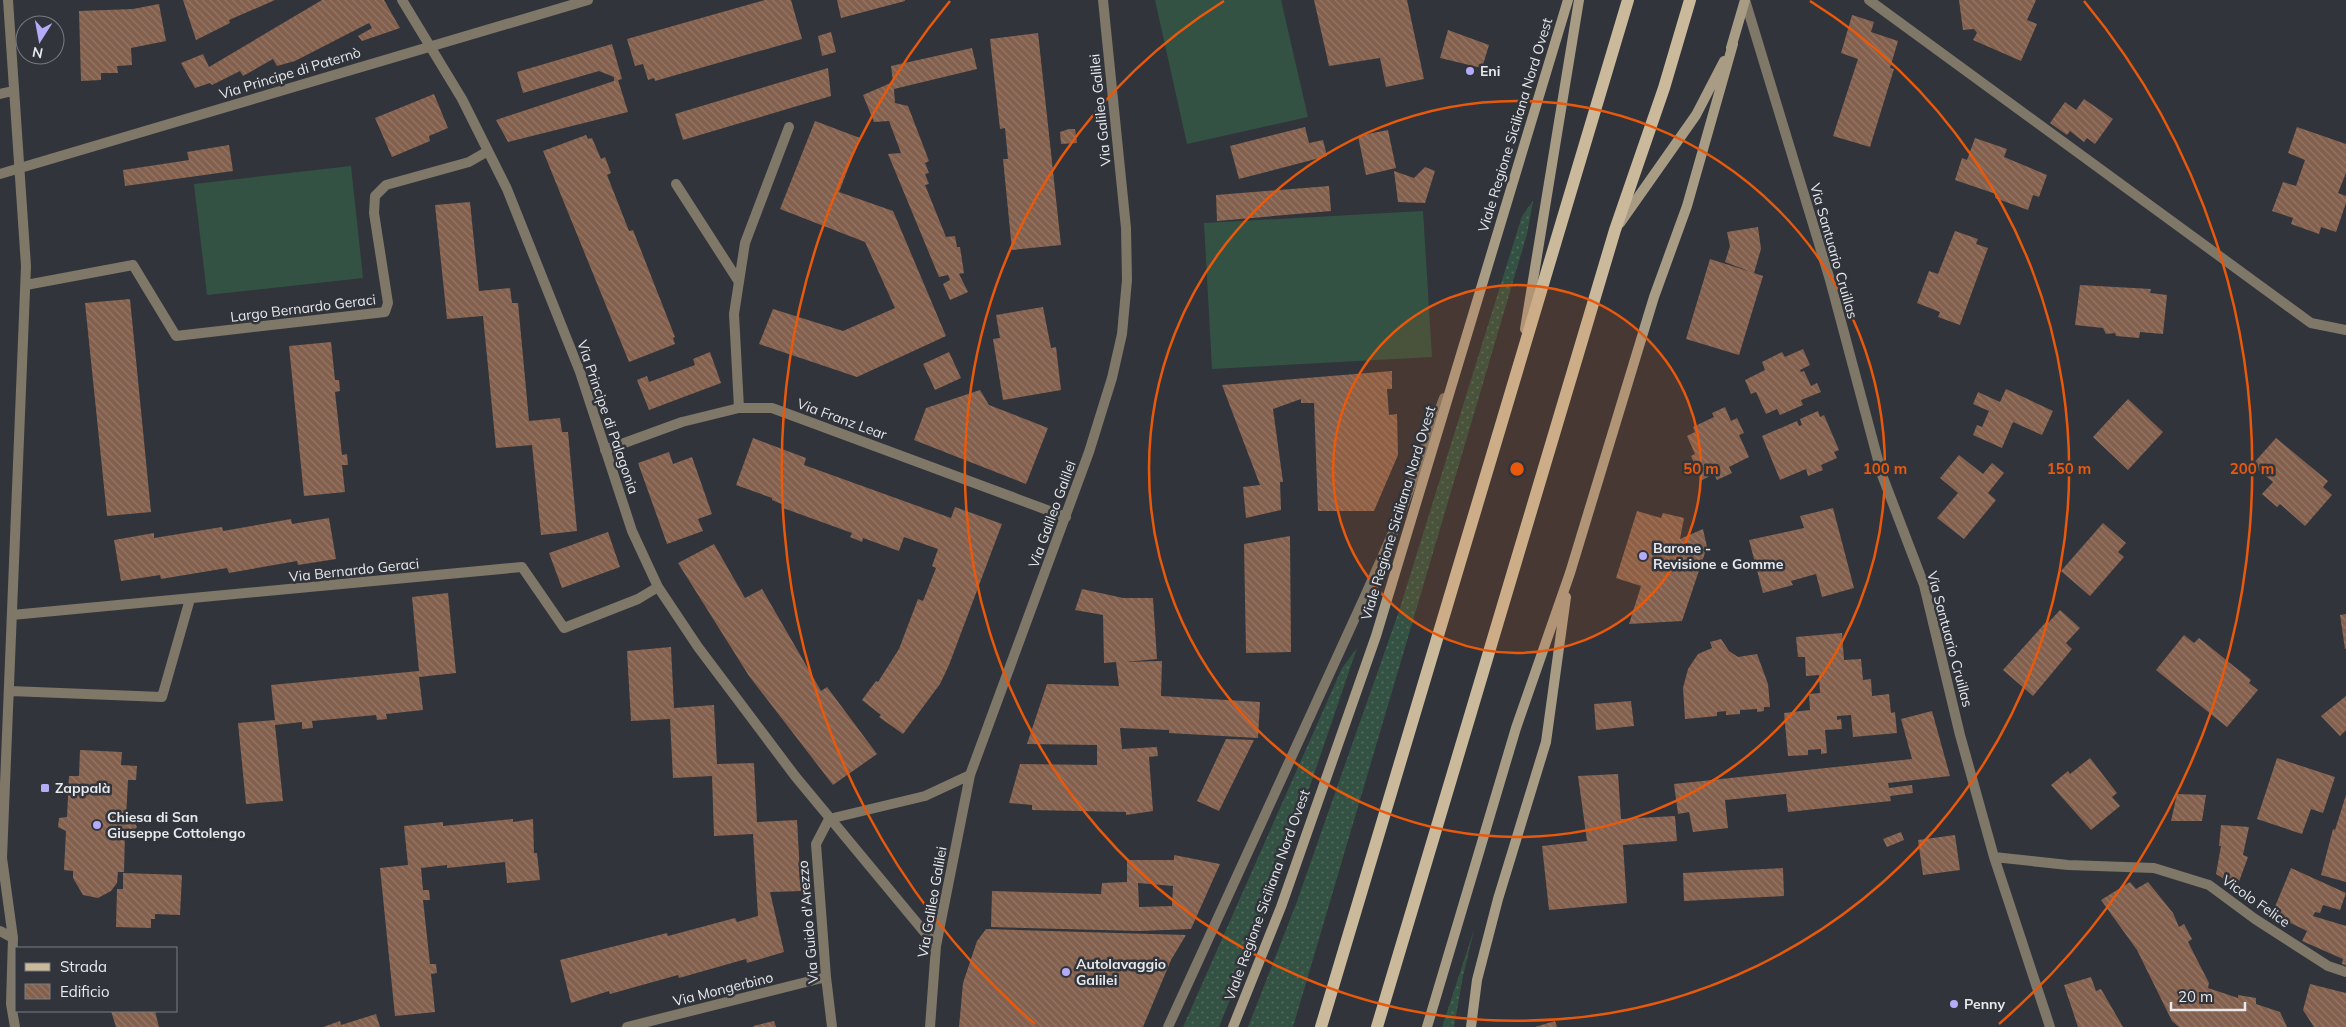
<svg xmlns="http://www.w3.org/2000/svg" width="2346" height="1027" font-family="Mulish,sans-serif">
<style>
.grass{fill:url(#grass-dots)}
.garden{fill:#345243}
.building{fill:url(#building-back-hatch);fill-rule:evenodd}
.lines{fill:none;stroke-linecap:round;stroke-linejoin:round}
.street{stroke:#7f7768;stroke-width:10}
.secondary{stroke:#a99c84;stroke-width:10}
.primary{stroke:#cab99a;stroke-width:12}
.ring{fill:none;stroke:#e8590c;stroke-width:2.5}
.poi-dot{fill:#b4acf9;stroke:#31343a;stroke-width:2}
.labels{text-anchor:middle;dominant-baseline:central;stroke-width:5;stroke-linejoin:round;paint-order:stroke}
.poi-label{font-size:14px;font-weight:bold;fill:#e7e9ed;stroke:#31343a;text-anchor:start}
.street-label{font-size:14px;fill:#e7e9ed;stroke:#31343a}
.centre{fill:#e8590c;stroke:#31343a;stroke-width:2.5}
.ring-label{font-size:15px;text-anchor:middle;font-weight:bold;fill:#e8590c;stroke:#31343a;stroke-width:5;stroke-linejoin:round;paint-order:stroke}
</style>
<defs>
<pattern id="grass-dots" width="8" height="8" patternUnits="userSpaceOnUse" patternTransform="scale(1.25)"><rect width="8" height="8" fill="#345243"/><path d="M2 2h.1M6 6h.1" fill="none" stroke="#516b5e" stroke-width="1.8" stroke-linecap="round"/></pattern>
<pattern id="building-back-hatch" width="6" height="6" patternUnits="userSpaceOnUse" patternTransform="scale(1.25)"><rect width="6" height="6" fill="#83604d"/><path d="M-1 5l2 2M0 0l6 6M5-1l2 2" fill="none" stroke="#957767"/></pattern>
</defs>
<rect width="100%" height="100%" fill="#31343a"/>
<path class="grass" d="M1533,201L1527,234L1293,1027H1248L1296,904L1399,611L1522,216Z
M1357,648L1276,886L1219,1027H1183L1342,668Z
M1474,930L1463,976L1454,1027H1442Z"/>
<path class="garden" d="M1155,0H1281L1308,117L1187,144Z
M351,166L363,278L207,295L194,184Z
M1423,211L1432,357L1212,369L1204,223Z"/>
<path class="building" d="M183,0H275L229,20L230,23L196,40Z
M322,0H384L400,28L362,41L358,36L372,28L369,23L295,61L277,66L273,59L243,76L240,71L212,85L210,83L195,88L181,63L203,54L209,67Z
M765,0H791L802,39L655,81L654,78L648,80L643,64L635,66L627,39Z
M837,0H905V1L841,18Z
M1314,0H1407L1424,79L1386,87L1380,58L1329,66Z
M1959,0H2036L2027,20L2037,24L2021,61L1973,40L1977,33L1974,29L1963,30Z
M159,4L166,41L131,48L132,65L117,66L118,73H101V80L81,81L79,11L133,9Z
M1852,15L1874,22L1871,32L1898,41L1890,68L1894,69L1870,147L1833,136L1858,59L1841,53Z
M1448,30L1489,45L1482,68L1440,58Z
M831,32L836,52L822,56L818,36Z
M1038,33L1061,245L1012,250L1003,159H1008L1005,128L1000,129L990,39Z
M612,44L622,79L618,80L628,112L508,142L496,120L614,81V77L599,71L523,93L517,72Z
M972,48L977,69L894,89L895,103L908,106L929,161L925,163L929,173L925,174L929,184L925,185L946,237L955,236L957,247H960L964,273L959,274L968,292L950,300L943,284L950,280L948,275L939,277L888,154L901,153L889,121L874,122L863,95L893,82L891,66Z
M828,68L831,96L683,140L675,114Z
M434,94L448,128L429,136L430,141L392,157L375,118Z
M2084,99L2113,119L2095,144L2087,138L2084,142L2070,131L2067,135L2050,123L2065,102L2076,110Z
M815,121L860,138L839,192L893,211L946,336L857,377L759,344L773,309L843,331L895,308L865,242L780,209Z
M1305,127L1309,143L1323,140L1327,156L1239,179L1230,146Z
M2297,127L2346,144V173L2338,193L2346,196V203L2336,232L2321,227L2319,234L2291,224L2293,218L2272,211L2283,182L2296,186L2305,160L2288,153Z
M1069,129H1075L1077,143L1061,144L1060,132Z
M1388,130L1396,168L1366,175L1358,136Z
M586,135L588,139L592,138L601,159L605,157L611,173L607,175L629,231L633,230L675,337L673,338L675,344L629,362L543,151Z
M1975,138L2007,149L2004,157L2047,175L2039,197L2033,195L2028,210L1995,198L1996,194L1955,180L1962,158L1967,160Z
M229,145L233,171L125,186L123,170L189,160L187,152Z
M1425,167L1435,171L1425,203L1398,202L1394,171L1414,178Z
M1329,186L1331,211L1217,221L1216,195Z
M470,202L479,291L510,288L512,303H518L529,421L560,418L562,432H568L577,531L541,535L532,445L496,448L483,316L447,319L435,205Z
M1758,227L1761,249L1754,273L1763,276L1739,355L1686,339L1710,259L1751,272L1725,262L1730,246L1727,232Z
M1955,231L1978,239L1976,244L1988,248L1960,325L1938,317L1940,312L1917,303L1929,271L1938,274Z
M2080,285L2151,289L2150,293L2167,295L2163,334L2140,332L2139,338L2116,336L2115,333L2106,334L2103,328L2075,325Z
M130,299L151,512L107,516L85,303Z
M1043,307L1051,348L1056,347L1061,390L1003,400L993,339L1000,338L996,315Z
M331,342L335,380H339L340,391L335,392L342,455L347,454L348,465H342L345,492L304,496L289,346Z
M1803,349L1810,365L1800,370L1801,372L1804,371L1811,386L1817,383L1821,392L1801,400L1803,405L1780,415L1777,409L1766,414L1756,392L1751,394L1745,380L1765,370L1762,362L1782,352L1785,357Z
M710,352L721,383L649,410L637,380L647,376L649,382L695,365L693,359Z
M949,352L961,378L935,390L923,364Z
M1392,371V389H1387L1389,415L1397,414L1398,455L1374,511H1318L1314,403H1301V399L1273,409L1283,482H1280L1281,510L1246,518L1243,487L1260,485L1222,385Z
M2006,389L2053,411L2042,435L2013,422L2002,448L1973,435L1977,425L1982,427L1989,411L1973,404L1978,392L2000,402Z
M980,390L989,405L1048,428L1026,484L914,440L926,408Z
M2128,399L2163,432L2128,470L2093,437Z
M1725,407L1731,421L1737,418L1744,433L1739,435L1749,457L1729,467L1732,473L1717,480L1714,474L1702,480L1691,456L1695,454L1687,436L1695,432L1693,427L1714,417L1712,413Z
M1818,411L1820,417L1824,415L1839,450L1834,452L1837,458L1821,465L1823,470L1808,476L1806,469L1780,480L1762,436L1797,421L1799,426L1802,425L1800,419Z
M753,438L806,458L804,465L951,518L955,507L1002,524L949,665L940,684L903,734L879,717L881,715L862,700L876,681L878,682L899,649L918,599L923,601L936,568L932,566L938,549L904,537L899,551L863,538L862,542L850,537L852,533L783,508L784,505L772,500V498L736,485Z
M2276,438L2328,481L2323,487L2332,495L2305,526L2280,504L2277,507L2262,494L2273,482L2252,465Z
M669,452L673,464L692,457L712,514L698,519L703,531L667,544L638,463Z
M1959,455L1983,474L1992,463L2004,473L1988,493L1996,500L1964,539L1937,518L1958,493L1940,478Z
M1833,508L1854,588L1822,597L1816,574L1791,581L1793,585L1763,593L1749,540L1804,528L1800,516Z
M1637,511L1661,518L1663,513L1684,518L1680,539L1703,529L1707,547L1682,621L1629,624L1641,586L1616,578Z
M329,518L336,559L298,565L297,561L229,573L227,568L161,579L160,575L121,581L114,540L154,533V538L222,527L223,531L291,519L292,524Z
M2103,523L2126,543L2118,552L2124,557L2090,596L2061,571Z
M608,532L620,567L562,588L549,553Z
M1290,536L1291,652L1246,653L1244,544Z
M714,544L745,598L762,589L821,691L827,687L877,754L833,785L749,676L678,563Z
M1082,589L1123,598H1153L1157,659L1125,662L1162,661L1161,696L1260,702L1258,738L1169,733V730L1120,728L1122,749L1157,747L1158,756L1149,757L1153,811L1126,815V812L1032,810V805L1009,803L1020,764L1097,765V745L1027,744L1047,684L1119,686L1116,662L1104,663L1103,615L1075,610Z
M448,593L456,673L419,677L423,710L386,714L387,719L377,720L376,715L312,721L313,728L302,729V722L275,725L283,801L246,804L238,723L275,720L271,685L419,671L412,597Z
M2060,610L2080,628L2066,643L2072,649L2033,696L2003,670L2046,622L2048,623Z
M2346,614V649H2345L2340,615Z
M1842,633L1844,660L1861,659L1863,680L1871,679L1872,696L1889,694L1891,713L1895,712L1897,733L1853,737L1851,715L1837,716V720L1841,719L1842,729L1825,730L1827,753L1821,754V749L1808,750V755L1788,756L1784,713L1810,710L1809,694L1820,693L1819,675L1806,676L1805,657H1798L1796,637Z
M2184,635L2194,643L2199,638L2251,680L2249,683L2258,690L2227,727L2156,670Z
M1721,639L1729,651L1738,657L1757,654L1768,684L1770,707H1764V711L1757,712V709L1740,710V714L1726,715V711L1717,712V716L1685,719L1683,688L1688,669L1698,654L1712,648L1710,642Z
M671,647L674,708L714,705L717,764L754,763L757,822L797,820L801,891L770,892L784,952L747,963L746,959L679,978L678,975L610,994L609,991L571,1003L560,960L667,933L668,936L735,918L737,922L758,916L753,834L714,836L712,776L673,778L670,719L631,721L627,651Z
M2346,696V730L2340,736L2321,716Z
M1631,701L1634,726L1596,730L1594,704Z
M1932,711L1950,776L1888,783L1889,788L1912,785L1913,793L1890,796L1891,801L1788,812L1786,794L1725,800L1728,828L1693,832L1689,812L1678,814L1674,784L1912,759L1901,719Z
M1226,739L1254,740L1219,811L1197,801Z
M80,750L122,752L121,765L137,766L136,780H128L126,818L132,819L137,827L131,834H125L124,872H118L117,883L111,891L98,898L83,895L73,878V871L64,870L66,831L58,827L59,818L67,817L69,776H79Z
M2090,758L2117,793L2112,797L2120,806L2091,830L2051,785L2068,771L2070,774Z
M2277,758L2335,777L2323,813L2311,809L2302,834L2257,819Z
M1618,774L1621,819L1675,816L1677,841L1623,845L1627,903L1549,910L1542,846L1587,841L1578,776Z
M2177,794L2206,795L2202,821H2171Z
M2346,795V882L2321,875L2333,829L2335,830Z
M513,819V822L533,819L534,853H537L540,880L507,883L505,862L447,868V865L421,868L423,890H429L430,900H423L430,964H436L437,973L431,974L435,1012L395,1016L380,868L408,865L404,826L443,822V826Z
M2221,825L2249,827L2243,855L2248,857L2237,887L2216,874L2221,846H2219Z
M1901,832L1904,840L1887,847L1883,839Z
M1955,835L1960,870L1923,875L1918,840Z
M1174,855L1220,864L1191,929L1139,931L991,927L992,891L1101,894L1102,883L1127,882V860H1174ZM1138,883L1173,886L1172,906L1139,907Z
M1783,868L1784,896L1684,901L1683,873Z
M2291,868L2346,893L2340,910L2323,905L2320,913L2315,912L2313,916L2346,926V965L2342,964L2343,959L2302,941L2307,931L2272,914Z
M123,873L182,875L180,915L155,914V919H151V928L116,927L117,889H123Z
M2130,882L2136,889L2148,882L2173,913L2179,927L2184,924L2192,939L2188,942L2209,983L2208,988L2238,998V995L2256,998V1004L2280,1012L2287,1027H2179L2172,1021L2137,950L2101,900Z
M986,929L1186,935L1171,960L1143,1027H959L963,983L977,941Z
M2091,977L2096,991L2101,989L2123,1027H2078L2064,985Z
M2310,984L2346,993V1027H2314L2303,1010Z
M111,1011H155L159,1027H116Z
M376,1014L380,1027H323L340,1021L341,1025Z
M774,1021L776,1027H754L753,1026Z
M1555,1021L1557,1027H1535Z"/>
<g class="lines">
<path class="street" d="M8,0L26,266L2,858L13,938L11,1004L15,1027
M402,0L462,99L507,189L580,372L632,531L658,587L698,647L795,776L936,946
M1745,0L1830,280L1882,475L1924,585L1960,735L1994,857L2050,1027
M1869,0L2311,323L2346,330
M0,94L13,91
M0,174L588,0
M676,184L739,282
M26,285L133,265L176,336L385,312L388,303L374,213L375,196L386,185L469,162L488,151
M739,408L734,314L745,243L789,127
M605,450L682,422L739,408H772L1066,517
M12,615L522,567L564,628L638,599L658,587
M10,691L162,697L190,599
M829,819L816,844L826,977L832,1027
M829,819L925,796L970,775
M1994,857L2068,865L2154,868L2209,885L2255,919L2328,966L2346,972
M0,931L13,938
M627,1027L826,977
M930,1027L936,946L970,775L1089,452L1112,378L1122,334L1127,280L1126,228L1103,0
M1168,1027L1365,596L1392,535L1444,398"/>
<path class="secondary" d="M1731,48L1745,0
M1620,223L1696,115L1724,61
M1525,329L1579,0
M1233,1027L1281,907L1376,636L1568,0
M1427,1027L1516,728L1570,573L1654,297L1687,206L1733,44
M1471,1027L1477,980L1498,899L1546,742L1566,597"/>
<path class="primary" d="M1321,1027L1628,0
M1377,1027L1615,230L1664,88L1690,0"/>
</g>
<circle cx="1517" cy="469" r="184" fill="#e8590c" fill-opacity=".12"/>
<g class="ring">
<circle cx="1517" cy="469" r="184"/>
<circle cx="1517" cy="469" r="368"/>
<path d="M1810 1A552 552 0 1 1 1224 1"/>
<path d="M1035 1024A735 735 0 0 1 950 1M2084 1A735 735 0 0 1 1999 1024"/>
</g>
<g class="poi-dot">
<circle cx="1470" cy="71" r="5"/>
<circle cx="1643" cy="556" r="5"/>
<rect x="40" y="783" width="10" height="10" rx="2.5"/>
<circle cx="97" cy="825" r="5"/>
<circle cx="1066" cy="972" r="5"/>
<circle cx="1954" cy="1004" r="5"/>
</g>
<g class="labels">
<g class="poi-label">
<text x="1480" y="71">Eni</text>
<text x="1653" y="548">Barone -<tspan x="1653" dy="16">Revisione e Gomme</tspan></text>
<text x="55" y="788">Zappalà</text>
<text x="107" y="817">Chiesa di San<tspan x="107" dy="16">Giuseppe Cottolengo</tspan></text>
<text x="1076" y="964">Autolavaggio<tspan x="1076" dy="16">Galilei</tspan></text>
<text x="1964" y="1004">Penny</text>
</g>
<g class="street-label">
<text transform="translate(290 73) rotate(-17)">Via Principe di Paternò</text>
<text transform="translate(1100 110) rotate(-96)">Via Galileo Galilei</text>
<text transform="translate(1515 125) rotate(-73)">Viale Regione Siciliana Nord Ovest</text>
<text transform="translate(1834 251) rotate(74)">Via Santuario Cruillas</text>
<text transform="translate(303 308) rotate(-7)">Largo Bernardo Geraci</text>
<text transform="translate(608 417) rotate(71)">Via Principe di Palagonia</text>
<text transform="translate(842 419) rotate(20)">Via Franz Lear</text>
<text transform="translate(1398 513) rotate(-73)">Viale Regione Siciliana Nord Ovest</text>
<text transform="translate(1052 514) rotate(-70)">Via Galileo Galilei</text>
<text transform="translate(354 570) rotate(-6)">Via Bernardo Geraci</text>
<text transform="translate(1950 639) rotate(75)">Via Santuario Cruillas</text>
<text transform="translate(1267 895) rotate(-70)">Viale Regione Siciliana Nord Ovest</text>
<text transform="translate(2256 901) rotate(35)">Vicolo Felice</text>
<text transform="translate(932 902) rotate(-80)">Via Galileo Galilei</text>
<text transform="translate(808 922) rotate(-95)">Via Guido d'Arezzo</text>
<text transform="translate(723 989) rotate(-14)">Via Mongerbino</text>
</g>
</g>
<circle cx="1517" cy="469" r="8" class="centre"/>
<g class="ring-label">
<text x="1701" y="474">50 m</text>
<text x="1885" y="474">100 m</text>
<text x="2069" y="474">150 m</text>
<text x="2252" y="474">200 m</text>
</g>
<rect x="15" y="947" width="162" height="65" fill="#31343a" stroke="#7a7c82"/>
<rect x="25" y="963" width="25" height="8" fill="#cab99a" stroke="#7a7c82"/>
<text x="60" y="972" font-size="15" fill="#e7e9ed">Strada</text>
<rect x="25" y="984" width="25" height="15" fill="url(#building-back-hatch)" stroke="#7a7c82"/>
<text x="60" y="997" font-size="15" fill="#e7e9ed">Edificio</text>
<g transform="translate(40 40) rotate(191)"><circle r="24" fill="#31343a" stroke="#7a7c82"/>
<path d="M0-4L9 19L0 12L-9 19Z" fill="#b4acf9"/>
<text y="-8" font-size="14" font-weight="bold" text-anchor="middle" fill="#e7e9ed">N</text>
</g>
<path d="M2171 1002v8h74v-8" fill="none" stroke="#e7e9ed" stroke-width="2.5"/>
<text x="2178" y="1002" font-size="15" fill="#e7e9ed" stroke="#31343a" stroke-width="4" paint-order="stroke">20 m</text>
</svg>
